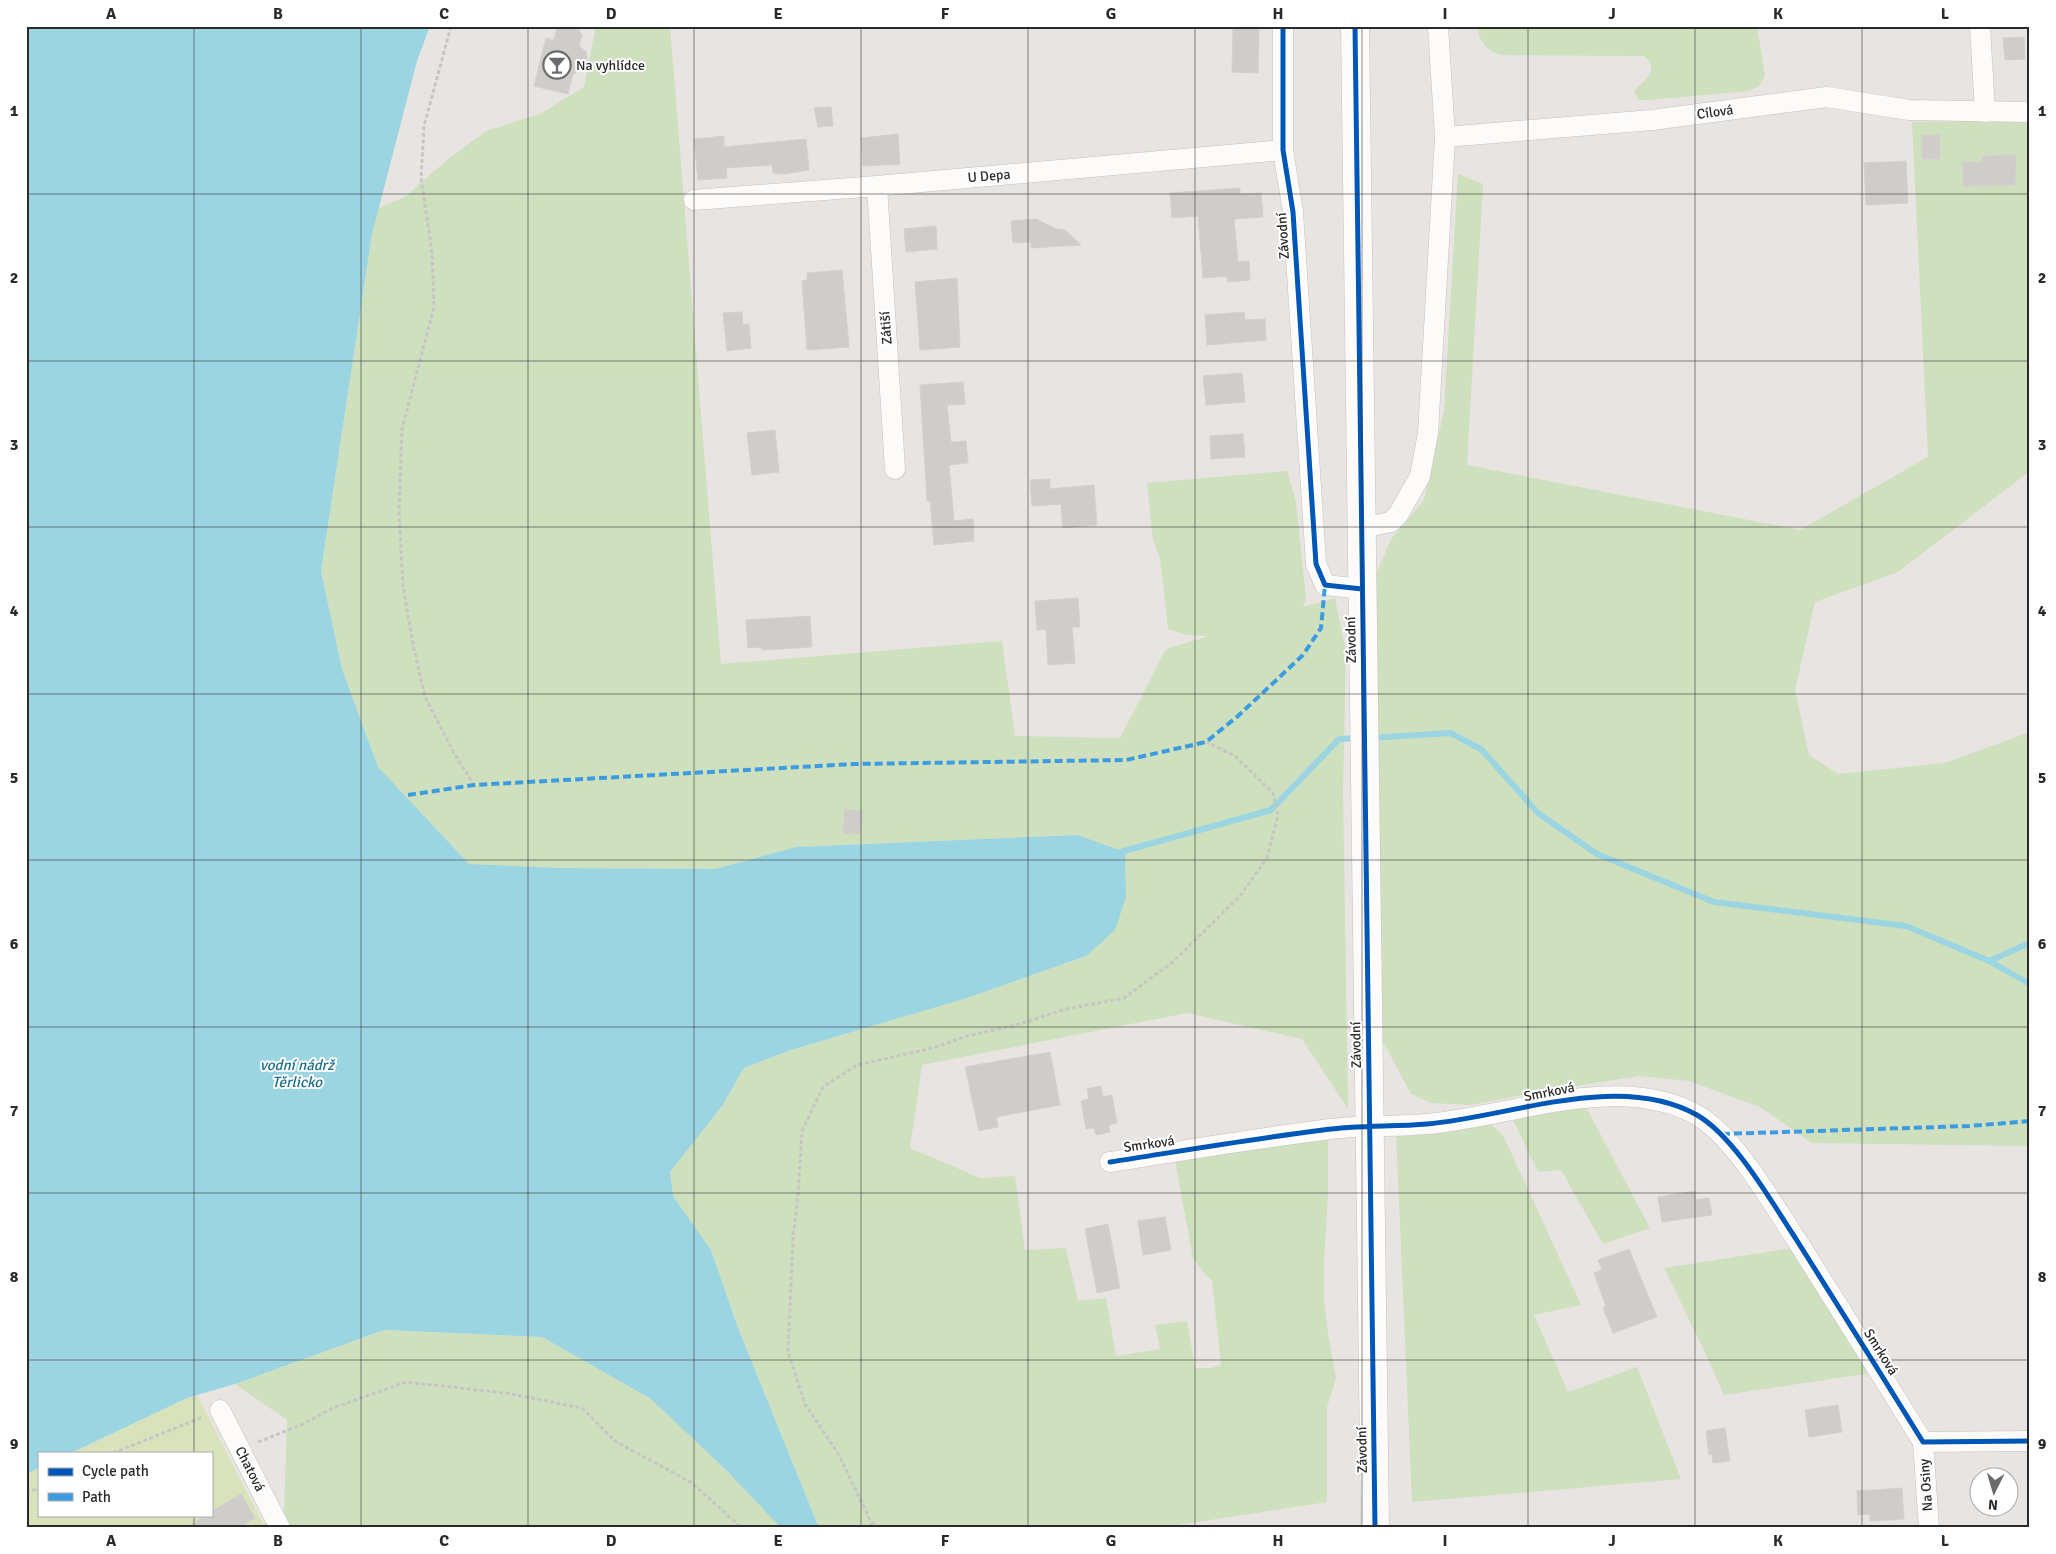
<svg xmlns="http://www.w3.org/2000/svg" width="2056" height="1554" font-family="Signika,sans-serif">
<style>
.green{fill:#cee0bd}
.pitch{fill:#d8e3bb}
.water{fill:#9cd5e2}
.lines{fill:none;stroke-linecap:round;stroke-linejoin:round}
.stream{stroke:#9cd5e2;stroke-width:6}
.building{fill:#cfcdca;stroke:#d3d0cd}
.street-casing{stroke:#c4c3c3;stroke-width:21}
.secondary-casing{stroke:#c4c3c3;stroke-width:29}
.path{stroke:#c6c6c5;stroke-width:3;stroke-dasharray:4 2.5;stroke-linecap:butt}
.street{stroke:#fcfbfa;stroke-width:20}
.secondary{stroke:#fcfbfa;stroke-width:28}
.quiet{stroke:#3d9ce1;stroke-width:4;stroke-dasharray:8 4;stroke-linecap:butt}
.cycleway-casing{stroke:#fff;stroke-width:8}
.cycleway{stroke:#0057b8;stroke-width:5}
.grid{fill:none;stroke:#2a2a2a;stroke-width:1;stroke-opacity:0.55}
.labels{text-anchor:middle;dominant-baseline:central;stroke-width:4;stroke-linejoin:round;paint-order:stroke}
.poi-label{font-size:14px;fill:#2a2a2a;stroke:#fff;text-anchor:start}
.street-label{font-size:14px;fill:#2a2a2a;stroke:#fff}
.water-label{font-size:15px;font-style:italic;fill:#1a6f8e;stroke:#fff}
.neatline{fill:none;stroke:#2a2a2a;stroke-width:2}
.grid-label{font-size:16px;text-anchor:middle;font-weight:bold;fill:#2a2a2a}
</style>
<rect width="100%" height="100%" fill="#e8e4e1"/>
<path class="green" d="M596,26H670L721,664L1002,641L1015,736L1120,738L1166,649L1209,636L1187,635L1168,629L1160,558L1153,540L1147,483L1287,471L1296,502L1306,599L1303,607L1335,598L1346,652L1343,790L1348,1109L1302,1039L1187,1013L922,1065L910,1148L980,1178L1015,1176L1025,1250L1066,1248L1078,1301L1106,1298L1116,1356L1160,1349L1155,1325L1187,1321L1195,1368H1211L1221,1365L1212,1281L1204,1273L1193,1258L1175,1160L1328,1138V1193L1324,1264V1300L1328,1334L1336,1378L1327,1407V1502L1158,1528H819L738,1328L711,1250L673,1196L670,1172L722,1106L744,1068L791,1050L967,998L1087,956L1077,835L796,847L715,869L560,868L469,864L378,768L342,669L321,571L372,234L378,209L406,196L447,160L486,131L540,114L584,87Z
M1477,26H1757L1765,76L1759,86L1749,91L1648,100H1638L1634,91C1644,81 1661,70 1644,56L1500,55C1485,49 1480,42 1477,26Z
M2030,120V471L1898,572L1815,602L1795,690L1809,755L1838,774L1945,763L2030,732V1146L1812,1143L1760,1107L1689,1081L1640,1076L1556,1089L1470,1105L1431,1103L1411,1094L1381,1038L1375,577L1391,539L1424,500L1444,411L1458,174L1483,184L1467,465L1800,530L1928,457L1912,122Z
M1585,1105L1650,1228L1603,1244L1561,1170L1538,1172L1513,1120Z
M1489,1123L1503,1135L1581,1305L1534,1315L1568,1392L1637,1367L1681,1479L1412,1502L1396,1132Z
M1793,1248L1871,1373L1724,1395L1703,1348L1664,1268Z
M384,1330L542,1337L651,1399L726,1470L781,1528H253L284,1515L287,1420L235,1384Z"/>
<path class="pitch" d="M197,1395L263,1524L253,1528H26V1474L39,1468V1515H211V1453H71L187,1398Z"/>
<path class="water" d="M26,26H430L417,61L372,234L321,571L342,669L378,767L469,864L560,868L715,869L796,847L1077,835L1125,852L1126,897L1115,930L1086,956L967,998L791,1050L744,1068L722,1106L670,1172L673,1196L711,1250L738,1328L819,1528H781L726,1470L651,1399L542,1337L384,1330L235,1384L187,1398L71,1453H39V1468L26,1474Z"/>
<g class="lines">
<path class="stream" d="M1370,738L1450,733L1481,749L1538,813L1597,854L1714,902L1906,926L1989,961L2030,984
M1117,853L1271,810L1339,739L1358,738
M1989,961L2030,943"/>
</g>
<path class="building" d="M557,26H577L582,36L579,45L586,52L587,57L586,65L583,69L573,74L568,94L534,86L546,38L554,40Z
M1233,26H1259L1258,73L1232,72Z
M2024,37L2025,59L2005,60L2003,38Z
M831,107L833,126L818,127L814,108Z
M898,134L900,164L863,166L861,138Z
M1922,135H1940V159H1922Z
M724,136V147L806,139L809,170L784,174L773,173L772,165L726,168L727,178L698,180L694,139Z
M2016,155L2015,185L1963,186L1962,162H1982V156Z
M1906,161L1908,203L1866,205L1864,163Z
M1240,188V194L1261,193L1263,217L1234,219L1238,262L1249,261L1250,280L1228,282L1227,276L1203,278L1198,216L1172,218L1170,193Z
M1036,219L1056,229L1065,230L1081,245L1031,248V242L1013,243L1011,221Z
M936,226L937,249L906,252L904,229Z
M842,270L849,347L807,350L802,281L807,280V273Z
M957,278L960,347L920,350L915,282Z
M742,312L743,325L749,324L751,348L727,351L723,313Z
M1244,312L1245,320L1265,319L1266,340L1207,345L1205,315Z
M1242,373L1245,402L1206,405L1203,376Z
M963,382L965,404L947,405L951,442L966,441L968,463L949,465L954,521L973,519L974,541L934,545L930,501H927L926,483L920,385Z
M775,430L779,472L752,475L747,433Z
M1243,434L1245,457L1211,459L1210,436Z
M1050,479V489L1094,485L1097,525L1063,528L1061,504L1032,506L1030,480Z
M1078,598L1080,627H1072L1075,663L1048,665L1046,629L1037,630L1035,601Z
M810,616L812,647L762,650V647L748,648L746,620Z
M845,809L863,811L860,834L843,833Z
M1050,1052L1060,1105L996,1117L998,1127L979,1131L965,1067Z
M1101,1086L1103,1097L1112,1095L1117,1123L1109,1125L1110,1132L1096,1135L1094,1128L1086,1129L1081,1101L1089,1099L1087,1089Z
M1695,1191L1696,1200L1709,1198L1712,1215L1662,1222L1658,1197Z
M1165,1217L1171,1250L1143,1255L1138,1221Z
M1108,1224L1120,1288L1097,1293L1085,1229Z
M1629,1249L1657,1317L1613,1333L1603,1308L1606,1306L1594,1273L1602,1270L1598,1260Z
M1838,1405L1842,1432L1809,1437L1805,1410Z
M1725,1428L1730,1461L1713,1463L1712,1454L1709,1455L1706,1431Z
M1902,1488L1904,1519L1870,1521V1514L1858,1515L1857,1491Z
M241,1494L255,1518L239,1528H186L206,1515H211V1512Z"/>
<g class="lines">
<g class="street-casing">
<path id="street" d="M1283,26V150L1293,212L1316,564L1325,585L1362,589
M1980,26L1985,112
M1445,137L1652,120L1827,97L1909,110L2030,112
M877,186L895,469
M694,200L877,186L1283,150
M1361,528L1391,522L1398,515L1420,476L1428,433L1445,137L1438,26
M1110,1162C1181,1151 1252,1139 1323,1130C1358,1125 1393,1127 1427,1124C1510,1117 1619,1071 1697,1115C1735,1137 1772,1203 1796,1239C1839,1307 1881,1374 1923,1442L2030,1441
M220,1410L280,1528
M1923,1442L1929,1528"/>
</g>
<g class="secondary-casing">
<path id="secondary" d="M1355,26L1375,1528"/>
</g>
<path class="path" d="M451,26L424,126L421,178L432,253L434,307L402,429L399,513L403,586L413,644L425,697L453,751L474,785
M258,1442L301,1425L333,1408L406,1382L505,1393L582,1408L615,1441L692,1483L742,1528
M113,1453L203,1417
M26,1493L39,1488
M870,1528L871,1522
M880,1528L871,1522L839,1455L805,1404L788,1352L793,1238L798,1194L802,1131L823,1087L857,1065L933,1048L967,1036L1020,1024L1066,1009L1124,998L1174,961L1240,896L1267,858L1278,815L1273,793L1235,756L1206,742"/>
<use href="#street" class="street"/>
<use href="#secondary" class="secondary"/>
<path class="quiet" d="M408,795L474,785L854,764L1126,760L1206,742L1238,716L1303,655L1321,628L1325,585
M1722,1134L1969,1126L2030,1121"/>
<g class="cycleway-casing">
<path id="cycleway" d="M1283,26V150L1293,212L1316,564L1325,585L1362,589
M1355,26L1375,1528
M1110,1162C1181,1151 1252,1139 1323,1130C1358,1125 1393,1127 1427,1124C1510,1117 1619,1071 1697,1115C1735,1137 1772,1203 1796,1239C1839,1307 1881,1374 1923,1442L2030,1441"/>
</g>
<use href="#cycleway" class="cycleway"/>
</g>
<path class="grid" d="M194,26V1453M361,26V1528M528,26V1528M694,26V1528M861,26V1528M1028,26V1528M1195,26V1528M1362,26V1528M1528,26V1528M1695,26V1528M1862,26V1528M26,194H2030M26,361H2030M26,527H2030M26,694H2030M26,860H2030M26,1027H2030M26,1193H2030M26,1360H2030M194,1515V1528"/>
<defs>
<g id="bar-ring" transform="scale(1.4375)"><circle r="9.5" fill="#fff" stroke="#6c6b6a" stroke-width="1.5"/><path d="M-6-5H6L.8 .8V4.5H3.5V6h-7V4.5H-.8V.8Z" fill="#6c6b6a"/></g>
</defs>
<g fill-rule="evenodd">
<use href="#bar-ring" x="557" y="65"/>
</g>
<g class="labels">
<g class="poi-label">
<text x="576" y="65">Na vyhlídce</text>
</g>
<g class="street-label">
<text transform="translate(1715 112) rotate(-8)">Cílová</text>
<text transform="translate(989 176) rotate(-5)">U Depa</text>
<text transform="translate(1283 236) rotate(-94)">Závodní</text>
<text transform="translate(886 328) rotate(-94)">Zátiší</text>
<text transform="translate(1351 640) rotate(-91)">Závodní</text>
<text transform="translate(1356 1045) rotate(-91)">Závodní</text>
<text transform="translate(1549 1092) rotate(-11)">Smrková</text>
<text transform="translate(1149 1144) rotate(-8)">Smrková</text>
<text transform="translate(1881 1352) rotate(58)">Smrková</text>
<text transform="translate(1362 1450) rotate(-91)">Závodní</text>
<text transform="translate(250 1469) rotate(63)">Chatová</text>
<text transform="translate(1926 1485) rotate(-94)">Na Osiny</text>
</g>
<g class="water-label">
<text x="297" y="1065">vodní nádrž<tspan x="297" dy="17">Těrlicko</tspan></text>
</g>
</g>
<rect width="2056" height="1554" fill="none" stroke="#ffffff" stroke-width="55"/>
<rect x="38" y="1452" width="175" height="65" fill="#ffffff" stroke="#aaaaaa"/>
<rect x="48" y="1468" width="25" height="8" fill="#0057b8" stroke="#aaaaaa"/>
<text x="82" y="1476" font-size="15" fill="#2a2a2a">Cycle path</text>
<rect x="48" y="1493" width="25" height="8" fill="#3d9ce1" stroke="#aaaaaa"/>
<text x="82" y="1502" font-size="15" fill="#2a2a2a">Path</text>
<g transform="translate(1994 1492) rotate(185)"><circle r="24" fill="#ffffff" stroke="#aaaaaa"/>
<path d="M0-4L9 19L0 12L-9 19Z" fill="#6c6b6a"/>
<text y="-8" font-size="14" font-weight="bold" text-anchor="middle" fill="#2a2a2a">N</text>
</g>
<rect x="28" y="28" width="2000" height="1498" class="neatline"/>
<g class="grid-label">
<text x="111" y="19">A</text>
<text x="278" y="19">B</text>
<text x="444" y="19">C</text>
<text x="611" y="19">D</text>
<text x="778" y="19">E</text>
<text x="945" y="19">F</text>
<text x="1111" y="19">G</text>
<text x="1278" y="19">H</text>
<text x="1445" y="19">I</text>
<text x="1612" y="19">J</text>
<text x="1778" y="19">K</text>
<text x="1945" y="19">L</text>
<text x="14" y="116">1</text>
<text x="2042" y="116">1</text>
<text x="14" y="283">2</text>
<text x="2042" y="283">2</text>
<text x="14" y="450">3</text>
<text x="2042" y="450">3</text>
<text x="14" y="616">4</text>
<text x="2042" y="616">4</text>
<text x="14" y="783">5</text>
<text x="2042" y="783">5</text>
<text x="14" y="949">6</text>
<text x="2042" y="949">6</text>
<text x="14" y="1116">7</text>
<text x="2042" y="1116">7</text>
<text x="14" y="1282">8</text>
<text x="2042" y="1282">8</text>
<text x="14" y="1449">9</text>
<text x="2042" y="1449">9</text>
<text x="111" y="1546">A</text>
<text x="278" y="1546">B</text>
<text x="444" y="1546">C</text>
<text x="611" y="1546">D</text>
<text x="778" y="1546">E</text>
<text x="945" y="1546">F</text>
<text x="1111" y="1546">G</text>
<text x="1278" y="1546">H</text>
<text x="1445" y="1546">I</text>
<text x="1612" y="1546">J</text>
<text x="1778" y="1546">K</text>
<text x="1945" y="1546">L</text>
</g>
</svg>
